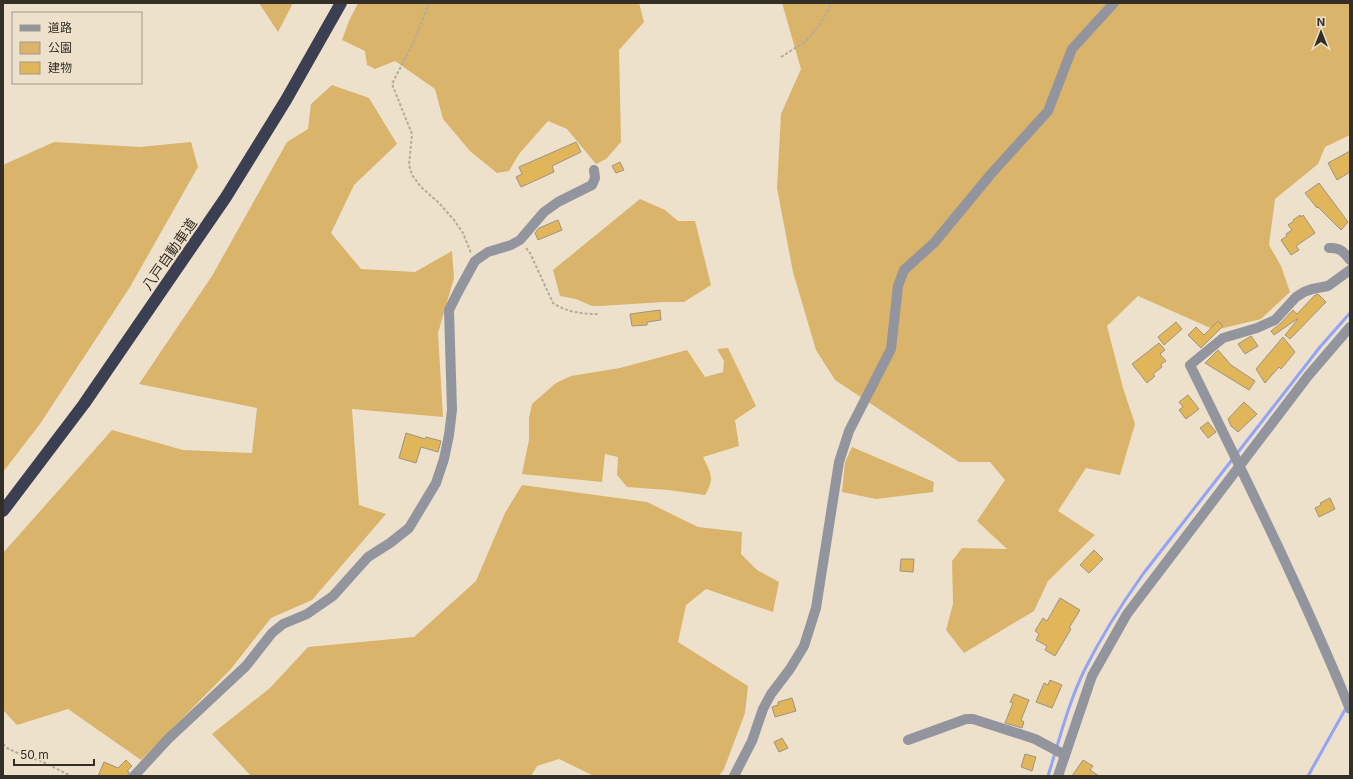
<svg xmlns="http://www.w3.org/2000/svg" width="1353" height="779" font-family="Inter,'Noto Sans JP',sans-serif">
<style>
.green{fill:#d9b46a}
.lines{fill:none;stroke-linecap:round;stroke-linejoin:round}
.stream{stroke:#93a3f5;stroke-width:3}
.building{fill:#e1b55a;stroke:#9f9480}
.path{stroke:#b5ab9a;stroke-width:2;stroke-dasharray:3 2;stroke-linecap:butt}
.minor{stroke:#92959e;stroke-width:10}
.tertiary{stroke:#92959e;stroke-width:10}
.motorway{stroke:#3b3f51;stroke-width:12}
.labels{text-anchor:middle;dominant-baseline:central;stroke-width:4;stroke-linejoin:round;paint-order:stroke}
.street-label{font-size:14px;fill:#332e26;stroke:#ede1cc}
</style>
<rect width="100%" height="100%" fill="#ede1cc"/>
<path class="green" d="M259,3H293L278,32Z
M358,3H639L644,22L619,50L621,142L606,159L596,164L567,129L548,121L519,154L509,171L497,173L470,151L443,119L435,89L395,61L375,69L367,65L365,51L342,40L349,21Z
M782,3H1350V135L1325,147L1318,164L1275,199L1269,245L1281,266L1290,292L1261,319L1215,330L1138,296L1107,326L1123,388L1135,424L1120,475L1086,468L1058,511L1095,535L1048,581L1034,611L964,653L946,630L953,604L952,561L962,548L1007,549L977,521L1005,480L990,462H959L835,380L816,350L793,272L777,188L781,114L801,69Z
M332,85L369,98L397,144L354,185L331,233L361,269L415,272L452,251L454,278L438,333L443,417L352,409L359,505L386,514L312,600L271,618L230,670L141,760L68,709L17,725L3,710V553L112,430L183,450L252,453L257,408L139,384L212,276L287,142L308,129L311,104Z
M54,142L140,147L191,142L198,167L130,287L40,424L3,472V165Z
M640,199L665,210L678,221H695L711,285L684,302H664L600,306H592L576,299L560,296L553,270Z
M728,348L756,406L735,420L739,446L703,457C711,474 715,478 705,495L668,490L627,487L617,475L618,457L605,454L602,482L522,474L529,440V418L532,404L556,383L571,376L620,368L687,350L705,377L723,372L724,361L717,349Z
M852,447L934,482L933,492L876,499L842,492L845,462Z
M522,485L647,502L698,527L742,532L741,554L757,570L779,582L773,612L706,589L686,605L678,642L748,686L745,713L724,769L719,776H594L559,759L537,766L531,776H251L212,734L270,688L308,647L414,637L476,581L505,513Z"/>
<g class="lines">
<path class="stream" d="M1048,776C1059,741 1068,704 1084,671C1101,637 1121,605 1143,574L1320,347L1350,313
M1308,776L1346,708"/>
</g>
<path class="building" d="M576,142L581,152L552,166L554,172L521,187L516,177L522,174L519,167Z
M1350,151V172L1337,180L1328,163Z
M620,162L624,170L616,173L612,166Z
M1319,183L1348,222L1341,230L1318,207L1317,208L1305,193Z
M1300,215L1301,217L1303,215L1315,233L1296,246L1299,250L1291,255L1281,240L1287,236L1286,234L1292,230L1288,225L1294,221L1293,220Z
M558,220L562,230L538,240L535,233L539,228Z
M1318,294L1326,302L1290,339L1285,335L1298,319H1297L1274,335L1271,331L1280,324L1293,310L1297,314L1315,295Z
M660,310L661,320L647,322V325L632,326L630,314Z
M1218,321L1223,326L1201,348L1188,335L1196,327L1204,335Z
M1176,322L1182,329L1164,345L1158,337Z
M1251,336L1258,346L1245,354L1238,344Z
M1283,337L1295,352L1281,369L1279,367L1265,383L1256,369Z
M1159,343L1165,350L1160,354L1166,361L1161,364L1162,367L1153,374L1155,376L1147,383L1132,364Z
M1218,350L1231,365L1255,381L1249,390L1205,363Z
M1188,395L1199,409L1186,419L1179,410L1183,407L1179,402Z
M1244,402L1257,414L1238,432L1231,426L1228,419Z
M1208,422L1216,432L1208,438L1200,428Z
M406,433L425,439L426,437L441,441L438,452L421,447L416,463L399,458Z
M1330,498L1335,509L1319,517L1315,508L1321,505L1320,503Z
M1094,550L1103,559L1089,573L1080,565Z
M901,559H914L913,572L900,571Z
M1060,598L1080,610L1069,628L1071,629L1055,656L1045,650L1047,646L1036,640L1039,634L1035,631L1043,618L1047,621Z
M1050,680L1062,685L1052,708L1036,702L1044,683L1048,685Z
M1014,694L1029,700L1021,720L1024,722L1022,728L1005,723L1013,703L1010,702Z
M792,698L796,711L775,717L772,707L778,705V702Z
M782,738L788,748L779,752L774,742Z
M1025,754L1036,757L1032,771L1021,767Z
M126,760L132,766L127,771L129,772L128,776H98L104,762L118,768Z
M1083,760L1093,766L1090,770L1099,776H1072Z"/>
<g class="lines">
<path class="path" d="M429,3L414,41L392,84L412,134L409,165L412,175L421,187L439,203L454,220L463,233L471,253
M781,57L806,41L818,27L832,3
M526,248L530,253L553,303C566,312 583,314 598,314
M3,744L7,748L28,758L39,760L71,776"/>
<path class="minor" d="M1329,248C1340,247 1344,252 1350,260
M1350,270L1328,286L1312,289L1304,292L1296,297L1275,320L1268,323L1257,328L1223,338L1190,365C1246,479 1302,592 1350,709
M908,740L966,719H973L1035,739L1065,755
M134,776L168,739L246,666L272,633L283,624L307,614L333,596L368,557L390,543L409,528L436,483L444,459L449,435L452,410L449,310L458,292L475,261L488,252L511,245L520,240L544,212L558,202L592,185L595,178L594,170
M734,776L752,741L763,709L771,694L790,669L804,646L816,608L839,462L849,431L891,349L898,286L904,270L934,243L991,174L1048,111L1072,49L1114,3"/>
<path class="tertiary" d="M1058,776L1092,676L1127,614L1308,376L1350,327"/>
<path class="motorway" d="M3,511L84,404L226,197L286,100L341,3"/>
</g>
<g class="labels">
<g class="street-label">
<text transform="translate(169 254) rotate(-55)">八戸自動車道</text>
</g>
</g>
<rect width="1353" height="779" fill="none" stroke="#332e26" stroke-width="8"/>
<rect x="12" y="12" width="130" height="72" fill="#ede1cc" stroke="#a3998a"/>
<rect x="20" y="25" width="20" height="6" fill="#92959e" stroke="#a3998a"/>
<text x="48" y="32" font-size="12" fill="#332e26">道路</text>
<rect x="20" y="42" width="20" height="12" fill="#d9b46a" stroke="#a3998a"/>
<text x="48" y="52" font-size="12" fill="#332e26">公園</text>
<rect x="20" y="62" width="20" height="12" fill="#e1b55a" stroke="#a3998a"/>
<text x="48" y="72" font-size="12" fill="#332e26">建物</text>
<g transform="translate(1321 32)" stroke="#ede1cc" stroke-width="3" paint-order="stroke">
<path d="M0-3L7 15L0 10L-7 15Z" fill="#332e26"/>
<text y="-6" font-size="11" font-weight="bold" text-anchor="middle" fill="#332e26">N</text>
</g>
<path d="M14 759v6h80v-6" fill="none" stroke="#332e26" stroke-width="2"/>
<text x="20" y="759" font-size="12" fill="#332e26" stroke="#ede1cc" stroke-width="3" paint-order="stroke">50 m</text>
</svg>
